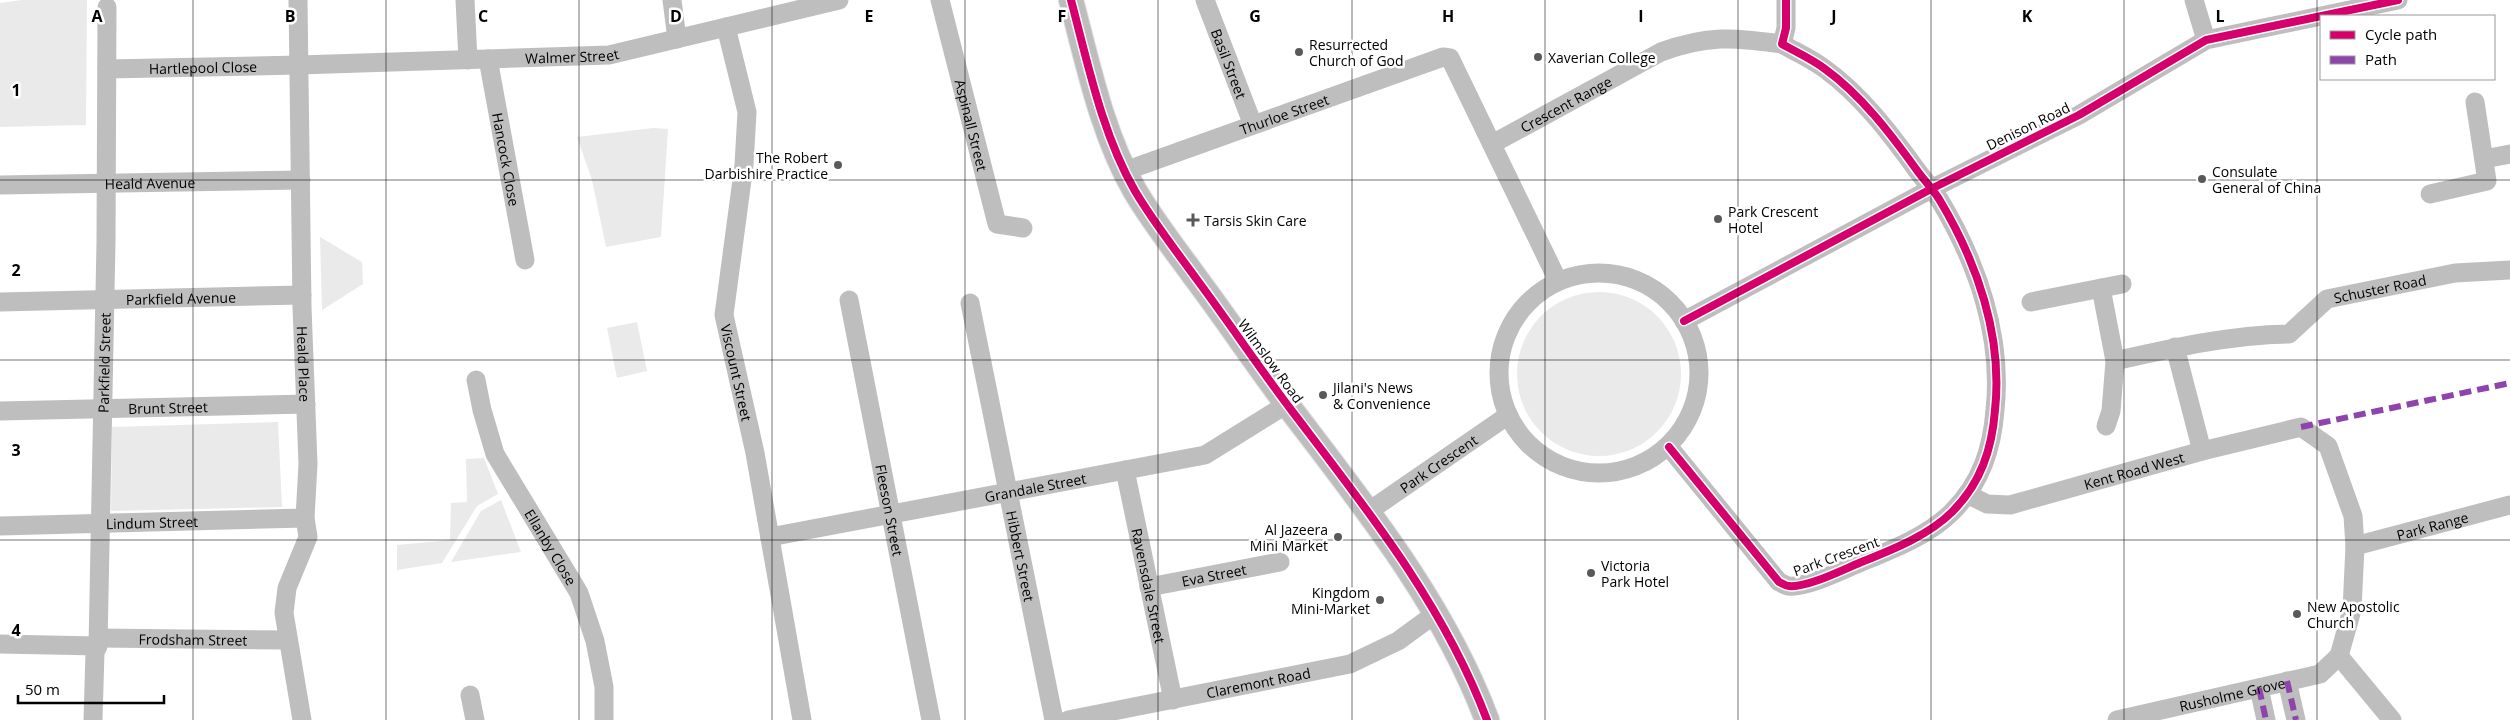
<svg xmlns="http://www.w3.org/2000/svg" width="2510" height="720" font-family="'Open Sans',sans-serif">
<style>
.green{fill:#eaeaea}
.lines{fill:none;stroke-linecap:round;stroke-linejoin:round}
.major-casing{stroke:#dbdbdb;stroke-width:26}
.minor{stroke:#bebebe;stroke-width:19}
.major{stroke:#bdbdbd;stroke-width:24}
.quiet{stroke:#8e44ad;stroke-width:6;stroke-dasharray:12 6;stroke-linecap:butt}
.cycleway-casing{stroke:#fff;stroke-width:11}
.cycleway{stroke:#d6006c;stroke-width:8}
.grid{fill:none;stroke:#000;stroke-width:1;stroke-opacity:0.55}
.poi-dot{fill:#595959;stroke:#fff;stroke-width:2}
.labels{text-anchor:middle;dominant-baseline:central;stroke-width:5;stroke-linejoin:round;paint-order:stroke}
.poi-label{font-size:14px;fill:#000;stroke:#fff;text-anchor:start}
.street-label{font-size:14px;fill:#000;stroke:#fff}
.grid-label{font-size:16px;text-anchor:middle;font-weight:bold;fill:#000;stroke:#fff;stroke-width:5;stroke-linejoin:round;paint-order:stroke}
</style>
<rect width="100%" height="100%" fill="#fff"/>
<path class="green" d="M22,0H87L86,125L0,127V3Z
M653,128L668,129L661,237L606,247L592,180L577,137Z
M320,237L362,262L363,284L322,310Z
M1517 374a82 82 0 1 1 164 0a82 82 0 1 1-164 0Z
M637,322L647,371L617,378L607,328Z
M278,422L282,507L111,511L112,427Z
M484,458L498,494L477,506L442,563L397,570V545L450,540L451,503L467,502L466,459Z
M501,500L521,552L451,562L481,511Z"/>
<g class="lines">
<g class="major-casing">
<path id="major" d="M1071,0C1088,64 1102,134 1135,191C1154,223 1177,252 1198,281C1230,324 1260,369 1292,411C1366,508 1444,605 1487,720"/>
</g>
<g class="minor">
<path id="s1" d="M298,0L302,307L308,464L305,518L308,537L287,588L284,613L302,720"/>
<path d="M465,0L468,60"/>
<path d="M672,0L677,39"/>
<path id="s2" d="M940,0L997,224L1023,228"/>
<path id="s3" d="M1205,0L1253,125"/>
<path d="M2194,0L2206,40"/>
<path id="s4" d="M726,27L747,112L744,165L724,315L755,453L802,720"/>
<path id="s5" d="M488,59L525,260"/>
<path id="s6" d="M107,69L299,65L609,55L839,0"/>
<path id="s7" d="M1492,144L1661,52C1707,35 1734,37 1782,44"/>
<path d="M2484,159L2510,154"/>
<path id="s8" d="M1125,171L1443,57L1450,58L1558,281"/>
<path id="s9" d="M0,185L301,180"/>
<path d="M2430,194L2487,181L2475,102"/>
<circle cx="1599" cy="373" r="100"/>
<path d="M2101,288L2115,361L2111,411L2106,426"/>
<path id="s10" d="M849,300L931,720"/>
<path id="s11" d="M0,302L302,295"/>
<path d="M2031,302L2122,284"/>
<path id="s12" d="M970,303L1054,720"/>
<path d="M1684,321L1931,189L2079,115L2206,40L2398,0"/>
<path d="M2175,347L2202,451"/>
<path id="s13" d="M2115,361C2173,348 2230,335 2289,334L2327,299L2455,273L2510,270"/>
<path id="s14" d="M476,380L482,410L495,454L579,593L595,641L604,687V720"/>
<path id="s15" d="M0,411L306,404"/>
<path d="M1669,447L1779,582C1782,583 1786,586 1789,586C1808,588 1846,568 1864,561C1894,549 1929,535 1952,512C1981,483 1992,449 1995,410C2003,336 1977,262 1939,199C1932,188 1923,179 1916,169C1890,133 1861,95 1825,69C1812,59 1796,52 1782,44L1786,28V0"/>
<path id="s16" d="M1125,470L1173,700"/>
<path id="s17" d="M1967,494L1987,504L2010,505L2202,451L2301,427L2328,446L2353,516L2355,546L2352,610L2339,656"/>
<path id="s18" d="M1369,511L1507,416"/>
<path id="s19" d="M0,526L305,518"/>
<path id="s20" d="M770,537L1205,455L1287,404"/>
<path id="s21" d="M2355,546L2510,505"/>
<path id="s22" d="M1149,587L1280,562"/>
<path id="s23" d="M98,638L287,640"/>
<path d="M0,644L98,646"/>
<path d="M2339,656L2392,720"/>
<path d="M2287,681L2296,720"/>
<path d="M2259,688L2266,720"/>
<path d="M470,695L475,720"/>
<path id="s24" d="M93,720L95,652L98,646L106,242L107,7"/>
<path id="s25" d="M1068,720L1350,664L1398,641L1435,614"/>
<path id="s26" d="M2117,720L2320,674L2339,656"/>
</g>
<use href="#major" class="major"/>
<path class="quiet" d="M2301,427L2510,383
M2287,681L2296,720
M2259,688L2266,720"/>
<g class="cycleway-casing">
<path id="cycleway" d="M1071,0C1088,64 1102,134 1135,191C1154,223 1177,252 1198,281C1230,324 1260,369 1292,411C1366,508 1444,605 1487,720
M1684,321L1931,189L2079,115L2206,40L2398,0
M1669,447L1779,582C1782,583 1786,586 1789,586C1808,588 1846,568 1864,561C1894,549 1929,535 1952,512C1981,483 1992,449 1995,410C2003,336 1977,262 1939,199C1932,188 1923,179 1916,169C1890,133 1861,95 1825,69C1812,59 1796,52 1782,44L1786,28V0"/>
</g>
<use href="#cycleway" class="cycleway"/>
</g>
<path class="grid" d="M193,0V720M386,0V720M579,0V720M772,0V720M965,0V720M1158,0V720M1352,0V720M1545,0V720M1738,0V720M1931,0V720M2124,0V720M2317,0V720M0,180H2510M0,360H2510M0,540H2510"/>
<g class="poi-dot">
<circle cx="1299" cy="52" r="5"/>
<circle cx="1538" cy="57" r="5"/>
<circle cx="838" cy="165" r="5"/>
<circle cx="2202" cy="179" r="5"/>
<circle cx="1718" cy="219" r="5"/>
<path d="M1190.5 212.5h5v5h5v5h-5v5h-5v-5h-5v-5h5z"/>
<circle cx="1323" cy="395" r="5"/>
<circle cx="1338" cy="537" r="5"/>
<circle cx="1591" cy="573" r="5"/>
<circle cx="1380" cy="600" r="5"/>
<circle cx="2297" cy="614" r="5"/>
</g>
<g class="labels">
<g class="poi-label">
<text x="1309" y="44">Resurrected<tspan x="1309" dy="16">Church of God</tspan></text>
<text x="1548" y="57">Xaverian College</text>
<text x="828" y="157" text-anchor="end">The Robert<tspan x="828" dy="16">Darbishire Practice</tspan></text>
<text x="2212" y="171">Consulate<tspan x="2212" dy="16">General of China</tspan></text>
<text x="1728" y="211">Park Crescent<tspan x="1728" dy="16">Hotel</tspan></text>
<text x="1204" y="220">Tarsis Skin Care</text>
<text x="1333" y="387">Jilani's News<tspan x="1333" dy="16">&amp; Convenience</tspan></text>
<text x="1328" y="529" text-anchor="end">Al Jazeera<tspan x="1328" dy="16">Mini Market</tspan></text>
<text x="1601" y="565">Victoria<tspan x="1601" dy="16">Park Hotel</tspan></text>
<text x="1370" y="592" text-anchor="end">Kingdom<tspan x="1370" dy="16">Mini-Market</tspan></text>
<text x="2307" y="606">New Apostolic<tspan x="2307" dy="16">Church</tspan></text>
</g>
<g class="street-label">
<text stroke="none"><textPath href="#s6" startOffset="465">Walmer Street</textPath></text>
<text stroke="none"><textPath href="#s3" startOffset="68">Basil Street</textPath></text>
<text stroke="none"><textPath href="#s6" startOffset="96">Hartlepool Close</textPath></text>
<text stroke="none"><textPath href="#s7" startOffset="84">Crescent Range</textPath></text>
<text stroke="none"><textPath href="#s8" startOffset="169">Thurloe Street</textPath></text>
<text stroke="none"><textPath href="#s2" startOffset="129">Aspinall Street</textPath></text>
<text transform="translate(2028 126) rotate(-26)">Denison Road</text>
<text stroke="none"><textPath href="#s5" startOffset="102">Hancock Close</textPath></text>
<text stroke="none"><textPath href="#s9" startOffset="150">Heald Avenue</textPath></text>
<text stroke="none"><textPath href="#s13" startOffset="282">Schuster Road</textPath></text>
<text stroke="none"><textPath href="#s11" startOffset="181">Parkfield Avenue</textPath></text>
<text transform="translate(1271 361) rotate(54)">Wilmslow Road</text>
<text stroke="none"><textPath href="#s1" startOffset="364">Heald Place</textPath></text>
<text stroke="none"><textPath href="#s24" startOffset="358">Parkfield Street</textPath></text>
<text stroke="none"><textPath href="#s4" startOffset="351">Viscount Street</textPath></text>
<text stroke="none"><textPath href="#s15" startOffset="168">Brunt Street</textPath></text>
<text stroke="none"><textPath href="#s18" startOffset="84">Park Crescent</textPath></text>
<text stroke="none"><textPath href="#s17" startOffset="174">Kent Road West</textPath></text>
<text stroke="none"><textPath href="#s20" startOffset="270">Grandale Street</textPath></text>
<text stroke="none"><textPath href="#s10" startOffset="214">Fleeson Street</textPath></text>
<text stroke="none"><textPath href="#s19" startOffset="152">Lindum Street</textPath></text>
<text stroke="none"><textPath href="#s21" startOffset="80">Park Range</textPath></text>
<text stroke="none"><textPath href="#s14" startOffset="185">Ellanby Close</textPath></text>
<text stroke="none"><textPath href="#s12" startOffset="258">Hibbert Street</textPath></text>
<text transform="translate(1836 556) rotate(-20)">Park Crescent</text>
<text stroke="none"><textPath href="#s22" startOffset="66">Eva Street</textPath></text>
<text stroke="none"><textPath href="#s16" startOffset="118">Ravensdale Street</textPath></text>
<text stroke="none"><textPath href="#s23" startOffset="95">Frodsham Street</textPath></text>
<text stroke="none"><textPath href="#s25" startOffset="194">Claremont Road</textPath></text>
<text stroke="none"><textPath href="#s26" startOffset="118">Rusholme Grove</textPath></text>
</g>
</g>
<g class="grid-label">
<text x="97" y="22">A</text>
<text x="290" y="22">B</text>
<text x="483" y="22">C</text>
<text x="676" y="22">D</text>
<text x="869" y="22">E</text>
<text x="1062" y="22">F</text>
<text x="1255" y="22">G</text>
<text x="1448" y="22">H</text>
<text x="1641" y="22">I</text>
<text x="1834" y="22">J</text>
<text x="2027" y="22">K</text>
<text x="2220" y="22">L</text>
<text x="16" y="96">1</text>
<text x="16" y="276">2</text>
<text x="16" y="456">3</text>
<text x="16" y="636">4</text>
</g>
<rect x="2320" y="15" width="175" height="65" fill="#ffffff" stroke="#999999"/>
<rect x="2330" y="31" width="25" height="8" fill="#d6006c" stroke="#999999"/>
<text x="2365" y="40" font-size="15" fill="#000000">Cycle path</text>
<rect x="2330" y="56" width="25" height="8" fill="#8e44ad" stroke="#999999"/>
<text x="2365" y="65" font-size="15" fill="#000000">Path</text>
<path d="M18 695v8h146v-8" fill="none" stroke="#000000" stroke-width="2.5"/>
<text x="25" y="695" font-size="15" fill="#000000" stroke="#ffffff" stroke-width="4" paint-order="stroke">50 m</text>
</svg>
